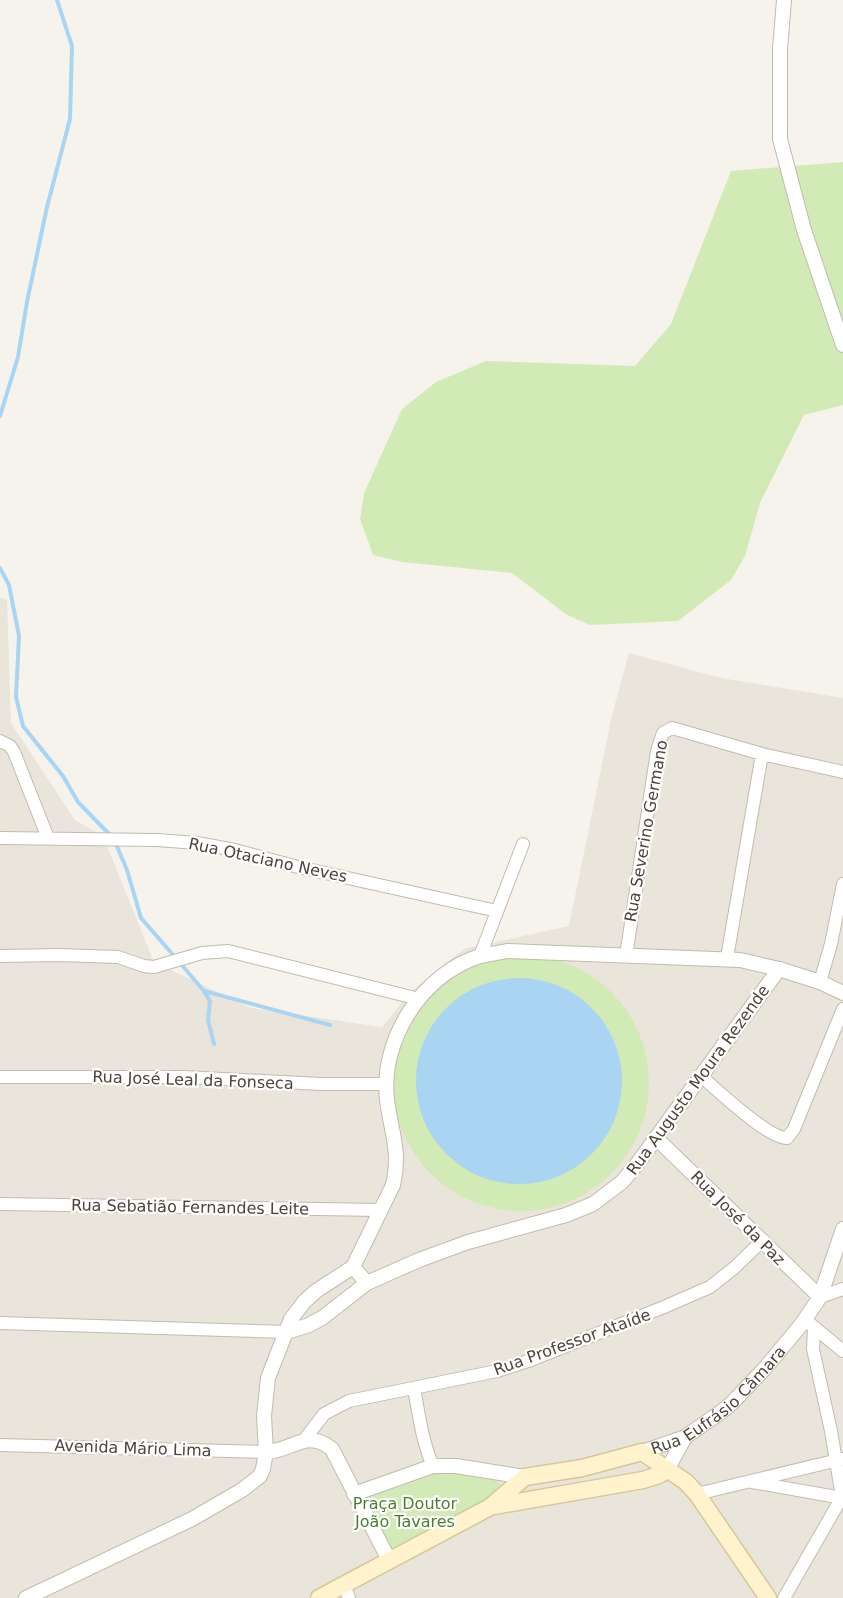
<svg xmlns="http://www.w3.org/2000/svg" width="843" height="1598" font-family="'DejaVu Sans',sans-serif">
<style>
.residential{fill:#eae5da}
.green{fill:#d2eab5}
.water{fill:#a9d4f2}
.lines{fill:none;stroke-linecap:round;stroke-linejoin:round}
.stream{stroke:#a9d4f2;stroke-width:4}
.minor-casing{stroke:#c2bbae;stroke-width:14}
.tertiary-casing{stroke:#c2bbae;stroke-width:16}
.secondary-casing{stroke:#d6c79b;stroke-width:19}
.minor{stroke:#fff;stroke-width:12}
.tertiary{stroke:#fff;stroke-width:14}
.secondary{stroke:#fff3cd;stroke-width:16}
.labels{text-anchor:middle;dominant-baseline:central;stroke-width:4.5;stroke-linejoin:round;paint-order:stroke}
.street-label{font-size:16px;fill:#4b4439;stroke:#fff}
.park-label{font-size:16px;fill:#4a7f2a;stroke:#fff}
</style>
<rect width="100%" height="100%" fill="#f6f3ec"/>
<path class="residential" d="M0,598L7,599L11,723L75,820L103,836L154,962L251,1008L382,1027L410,992L464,949L569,926L612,715L629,653L721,678L843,698V1598H0Z"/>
<path class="green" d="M843,162V405L804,415L760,503L745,556L731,580L678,621L590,625L567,615L512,573L402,562L373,555L360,519L364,493L402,409L436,382L486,361L635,366L671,324L731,171Z
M393 1083a128 128 0 1 1 256 0a128 128 0 1 1-256 0Z
M433,1466L497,1479L500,1486V1494L389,1560L354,1494Z"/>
<path class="water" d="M416 1081a103 103 0 1 1 206 0a103 103 0 1 1-206 0Z"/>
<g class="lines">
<path class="stream" d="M0,416L18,357L27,302L47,207L70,119L72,46L57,0
M0,568L9,585L19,636L16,697L23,726L63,776L78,802L110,835
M116,844L127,870L141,918L175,957
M180,963L204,991L330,1025
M204,991L210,1001L208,1020L214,1044"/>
<g class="minor-casing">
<path id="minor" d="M0,741L10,746L14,752L48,838
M0,838L157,840L197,843L235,850L298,867L497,911
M0,956L59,955L118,957L144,966L154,967L202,953L228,951L419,999
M480,956L523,844
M626,956L657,751L663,733L672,728L679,730L762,754L843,772
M727,958L762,754
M820,982L831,944L843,884
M701,1076C717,1090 769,1139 787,1138L794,1129L843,1009
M0,1077H184L321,1084H387
M0,1204L381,1210
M820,1297L843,1289
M0,1323L287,1332
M809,1323L843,1351
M414,1388C419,1415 422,1441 433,1466
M305,1439L324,1414L349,1401L497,1371L531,1360L664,1307L710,1287L734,1268L763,1240
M0,1445L266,1452
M752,1482L843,1498
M697,1494L842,1459
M344,1585L349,1598
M784,1598L842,1497L831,1431L813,1349L814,1327"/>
</g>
<g class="tertiary-casing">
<g id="tertiary">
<path d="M784,0L780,49V139L804,230L843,345"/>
<path d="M656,1138L820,1297"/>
<path d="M353,1267L367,1283L419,1260L468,1242L566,1215L593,1204L622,1182L637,1164L779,969"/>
<path d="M287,1332L309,1325L322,1318L367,1283"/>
<path d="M266,1452C293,1451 306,1428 332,1449L389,1560"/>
<path id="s1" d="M642,1452L685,1437L721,1412L732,1403L766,1367L801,1325L820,1297L843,1229"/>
<path d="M667,1470L685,1437"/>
<path d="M354,1494L433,1466H456L525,1477"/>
<path d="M26,1598L192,1519L242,1490L260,1476L263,1469L266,1452L264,1416L268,1378L291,1319L304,1302L316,1291L353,1267L393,1185C401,1153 391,1131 387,1100C380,1040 422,974 480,956C489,954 498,953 507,951L740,960L779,969L820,982L843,993"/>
</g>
</g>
<g class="secondary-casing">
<path id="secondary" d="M494,1506L643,1480L659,1475L667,1470
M319,1598L490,1507L525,1477L582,1468L642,1452L686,1482L697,1494L768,1598"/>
</g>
<use href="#minor" class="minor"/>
<use href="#tertiary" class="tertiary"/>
<use href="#secondary" class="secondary"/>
</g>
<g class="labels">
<g class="street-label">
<text transform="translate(646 831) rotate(-80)">Rua Severino Germano</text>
<text transform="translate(268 860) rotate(12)">Rua Otaciano Neves</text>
<text transform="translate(193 1080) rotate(2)">Rua José Leal da Fonseca</text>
<text transform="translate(698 1080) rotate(-54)">Rua Augusto Moura Rezende</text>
<text transform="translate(190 1207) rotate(1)">Rua Sebatião Fernandes Leite</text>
<text transform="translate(738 1218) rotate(45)">Rua José da Paz</text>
<text transform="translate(572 1342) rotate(-20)">Rua Professor Ataíde</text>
<text stroke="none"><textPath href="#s1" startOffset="94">Rua Eufrásio Câmara</textPath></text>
<text transform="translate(133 1448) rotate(2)">Avenida Mário Lima</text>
</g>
<g class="park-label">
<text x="405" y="1503">Praça Doutor<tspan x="405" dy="18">João Tavares</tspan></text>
</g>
</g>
</svg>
